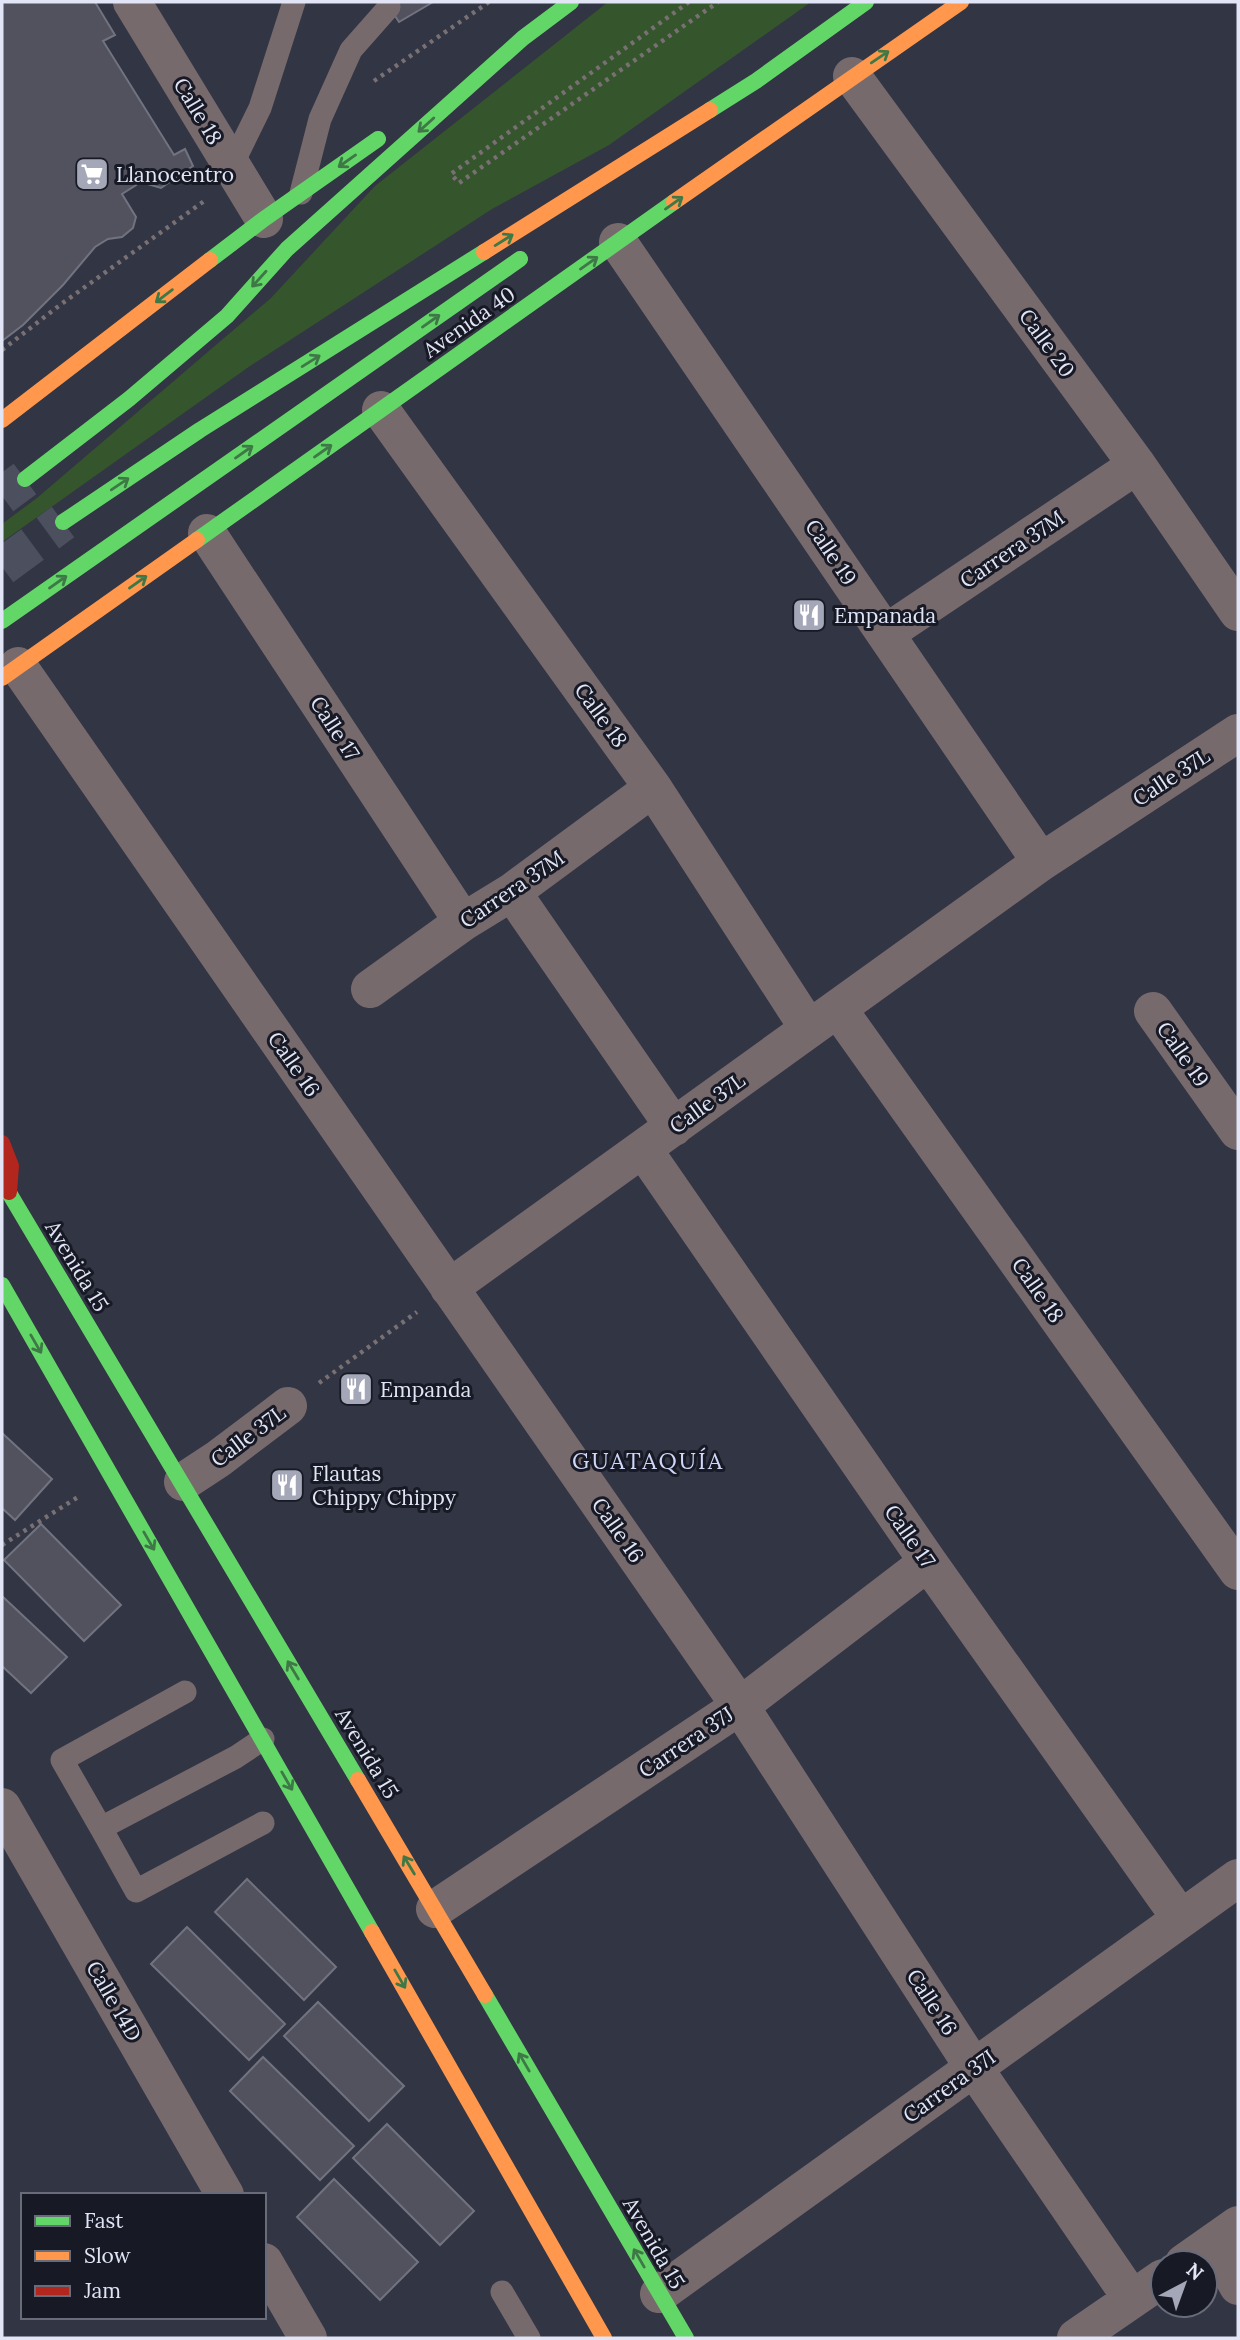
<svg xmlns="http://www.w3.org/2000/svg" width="1240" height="2340" font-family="Lora,serif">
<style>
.green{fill:#35562d}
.building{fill:#51525e;stroke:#727380;stroke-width:2}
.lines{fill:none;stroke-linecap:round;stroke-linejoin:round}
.highway-tunnel{stroke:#4c4f5e;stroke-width:38;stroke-dasharray:38 19;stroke-linecap:butt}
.path{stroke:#797074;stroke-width:4.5;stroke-dasharray:3.5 5;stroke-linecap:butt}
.lane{stroke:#776a6d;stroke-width:23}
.street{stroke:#776a6d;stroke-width:38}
.fast{stroke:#63d668;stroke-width:16}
.slow{stroke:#ff974d;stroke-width:16}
.jam{stroke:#b3261e;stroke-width:16}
.oneway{stroke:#3d7846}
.labels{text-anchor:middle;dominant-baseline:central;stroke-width:6;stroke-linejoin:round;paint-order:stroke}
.street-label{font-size:21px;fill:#e1e5f6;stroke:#171925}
.poi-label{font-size:21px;fill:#e1e5f6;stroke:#171925;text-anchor:start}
.neighbourhood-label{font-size:23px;letter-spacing:2px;fill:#d0d7f9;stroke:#171925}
</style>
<rect width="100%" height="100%" fill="#323543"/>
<path class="green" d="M608,2H811L609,145L492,209L250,366L2,542V524L37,498L271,298L375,186Z"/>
<path class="building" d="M2,2H95L115,35L103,41L174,155L185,149L193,166L161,188L141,182L122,194L136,217L133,228L122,237L108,239L95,247L63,285L23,325L2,341Z
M386,2H433L399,22Z
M2,1433L52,1479L15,1520L2,1508Z
M41,1524L121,1605L84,1641L4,1560Z
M2,1596L67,1657L31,1693L2,1666Z
M247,1879L336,1967L304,2000L215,1912Z
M187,1927L285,2024L249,2060L151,1964Z
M318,2002L404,2086L369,2121L284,2036Z
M263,2057L354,2146L320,2180L230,2091Z
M387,2124L474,2211L440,2245L353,2158Z
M334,2179L418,2262L380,2300L297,2217Z"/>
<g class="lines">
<path class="highway-tunnel" d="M2,496L25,479
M2,567L63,522"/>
<path class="path" d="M689,2L451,174L459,183L718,2
M374,81L489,2
M2,350L60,305L207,199
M319,1383L417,1312
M2,1545L78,1497"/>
<path class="lane" d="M232,165L260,108L294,2
M301,193L320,119L351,50L389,7
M185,1692L62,1760L101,1828L236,1757L263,1739
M101,1828L136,1891L263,1823
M502,2292L529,2338"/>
<path class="street" d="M132,2L264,219
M852,76L1137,465L1238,612
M618,242L1041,862
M381,410L653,788L809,1029
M207,533L463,922
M886,633L1137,465
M18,666L740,1706L974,2068L1132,2299
M512,892L674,1127
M370,989L463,922L512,892L653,788
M838,1009L1238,1571
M1153,1011L1238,1131
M643,1149L928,1562L1181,1919
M449,1288L1041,862L1238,733
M183,1482L218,1459L288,1406
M2,1807L225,2195
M435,1909L740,1706L928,1562
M1214,2242L1238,2286
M264,2262L308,2338
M1184,2263L1238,2225
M659,2294L1238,1878
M1076,2338L1163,2278"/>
<path class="fast" d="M710,110L756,81L866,2
M210,260L264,219L378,139
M25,479L129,399L227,316L287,249L523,38L571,2
M63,522L200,430L484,252
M197,540L674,202
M2,621L520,259
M2,1181L358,1780
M2,1285L372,1932
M485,1995L686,2338"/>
<path class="slow" d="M674,202L961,2
M484,252L710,110
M2,420L210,260
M2,678L197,540
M358,1780L485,1995
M372,1932L604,2338"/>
<path class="jam" d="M2,1143L11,1166L9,1192"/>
</g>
<defs><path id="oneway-shaft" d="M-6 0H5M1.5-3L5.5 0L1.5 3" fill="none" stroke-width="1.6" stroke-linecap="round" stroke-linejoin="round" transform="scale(1.75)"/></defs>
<g class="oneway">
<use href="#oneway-shaft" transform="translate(880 57) rotate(-34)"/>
<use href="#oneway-shaft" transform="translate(426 125) rotate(138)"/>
<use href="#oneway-shaft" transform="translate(347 161) rotate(145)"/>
<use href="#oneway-shaft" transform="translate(674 203) rotate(-35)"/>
<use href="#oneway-shaft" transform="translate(504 240) rotate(-32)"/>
<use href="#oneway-shaft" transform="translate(589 263) rotate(-35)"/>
<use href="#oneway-shaft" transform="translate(259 279) rotate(132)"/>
<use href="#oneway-shaft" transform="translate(164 296) rotate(143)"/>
<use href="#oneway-shaft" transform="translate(431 321) rotate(-35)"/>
<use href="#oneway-shaft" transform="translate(311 361) rotate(-32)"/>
<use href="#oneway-shaft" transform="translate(323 451) rotate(-35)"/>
<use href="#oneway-shaft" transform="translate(244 452) rotate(-35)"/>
<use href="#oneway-shaft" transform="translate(120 484) rotate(-34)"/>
<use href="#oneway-shaft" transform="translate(58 582) rotate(-35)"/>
<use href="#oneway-shaft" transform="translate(138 582) rotate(-35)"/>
<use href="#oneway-shaft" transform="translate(36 1344) rotate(60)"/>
<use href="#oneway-shaft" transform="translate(149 1541) rotate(60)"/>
<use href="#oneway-shaft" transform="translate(293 1670) rotate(-121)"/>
<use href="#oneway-shaft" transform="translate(287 1781) rotate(60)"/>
<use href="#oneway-shaft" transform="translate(409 1865) rotate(-121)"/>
<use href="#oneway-shaft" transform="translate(400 1979) rotate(60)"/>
<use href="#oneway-shaft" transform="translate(524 2062) rotate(-120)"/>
<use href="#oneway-shaft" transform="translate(639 2258) rotate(-120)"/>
</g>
<defs>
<g id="supermarket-square" transform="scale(1.75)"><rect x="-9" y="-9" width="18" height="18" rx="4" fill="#a4a7b7" stroke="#171925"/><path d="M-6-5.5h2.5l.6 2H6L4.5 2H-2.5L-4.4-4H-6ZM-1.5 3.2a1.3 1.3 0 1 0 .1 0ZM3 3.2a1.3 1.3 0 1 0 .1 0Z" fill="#fff"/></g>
<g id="restaurant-square" transform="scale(1.75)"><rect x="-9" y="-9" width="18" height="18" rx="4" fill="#a4a7b7" stroke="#171925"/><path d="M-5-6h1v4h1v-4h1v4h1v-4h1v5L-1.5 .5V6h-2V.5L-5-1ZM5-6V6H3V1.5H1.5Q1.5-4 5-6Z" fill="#fff"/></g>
</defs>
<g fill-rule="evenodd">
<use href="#supermarket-square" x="92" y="174"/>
<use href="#restaurant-square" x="809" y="615"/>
<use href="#restaurant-square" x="356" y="1389"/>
<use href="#restaurant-square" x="287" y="1485"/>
</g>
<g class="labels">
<g class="street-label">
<text transform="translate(198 111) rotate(59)">Calle 18</text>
<text transform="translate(469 322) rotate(-35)">Avenida 40</text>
<text transform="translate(1047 343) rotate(54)">Calle 20</text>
<text transform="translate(1012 549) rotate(-34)">Carrera 37M</text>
<text transform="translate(831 552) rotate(56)">Calle 19</text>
<text transform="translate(601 715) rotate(54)">Calle 18</text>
<text transform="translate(335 728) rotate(57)">Calle 17</text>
<text transform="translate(1171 777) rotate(-33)">Calle 37L</text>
<text transform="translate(512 889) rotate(-34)">Carrera 37M</text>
<text transform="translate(1183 1054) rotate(55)">Calle 19</text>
<text transform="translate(294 1064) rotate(55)">Calle 16</text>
<text transform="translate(707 1103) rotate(-36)">Calle 37L</text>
<text transform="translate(77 1266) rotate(59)">Avenida 15</text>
<text transform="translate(1038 1290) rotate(55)">Calle 18</text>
<text transform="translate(248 1436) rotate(-37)">Calle 37L</text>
<text transform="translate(618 1530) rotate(55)">Calle 16</text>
<text transform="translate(910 1536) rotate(55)">Calle 17</text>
<text transform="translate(686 1742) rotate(-34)">Carrera 37J</text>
<text transform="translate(367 1753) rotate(59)">Avenida 15</text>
<text transform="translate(114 2001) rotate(60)">Calle 14D</text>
<text transform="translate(932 2002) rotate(57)">Calle 16</text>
<text transform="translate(949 2086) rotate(-36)">Carrera 37I</text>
<text transform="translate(654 2243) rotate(60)">Avenida 15</text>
</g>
<g class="poi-label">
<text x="116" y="174">Llanocentro</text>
<text x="834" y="615">Empanada</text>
<text x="380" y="1389">Empanda</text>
<text x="312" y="1473">Flautas<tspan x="312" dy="24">Chippy Chippy</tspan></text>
</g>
<g class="neighbourhood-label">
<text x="648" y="1460">GUATAQUÍA</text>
</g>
</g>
<rect width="1240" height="2340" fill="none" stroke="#e1e5f6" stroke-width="7"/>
<rect x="21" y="2193" width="245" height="126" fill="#171925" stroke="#686b79" stroke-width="2"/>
<rect x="35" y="2216" width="35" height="10" fill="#63d668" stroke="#686b79" stroke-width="2"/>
<text x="84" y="2228" font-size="21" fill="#e1e5f6">Fast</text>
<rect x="35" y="2251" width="35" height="10" fill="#ff974d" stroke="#686b79" stroke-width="2"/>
<text x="84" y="2263" font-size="21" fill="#e1e5f6">Slow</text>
<rect x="35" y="2286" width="35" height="10" fill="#b3261e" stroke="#686b79" stroke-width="2"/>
<text x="84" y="2298" font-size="21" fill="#e1e5f6">Jam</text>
<g transform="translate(1184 2284) rotate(41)"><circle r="33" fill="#171925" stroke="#686b79" stroke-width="2"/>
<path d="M0-5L12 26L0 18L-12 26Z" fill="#a4a7b7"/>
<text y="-10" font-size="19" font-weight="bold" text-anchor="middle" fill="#e1e5f6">N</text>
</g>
</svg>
